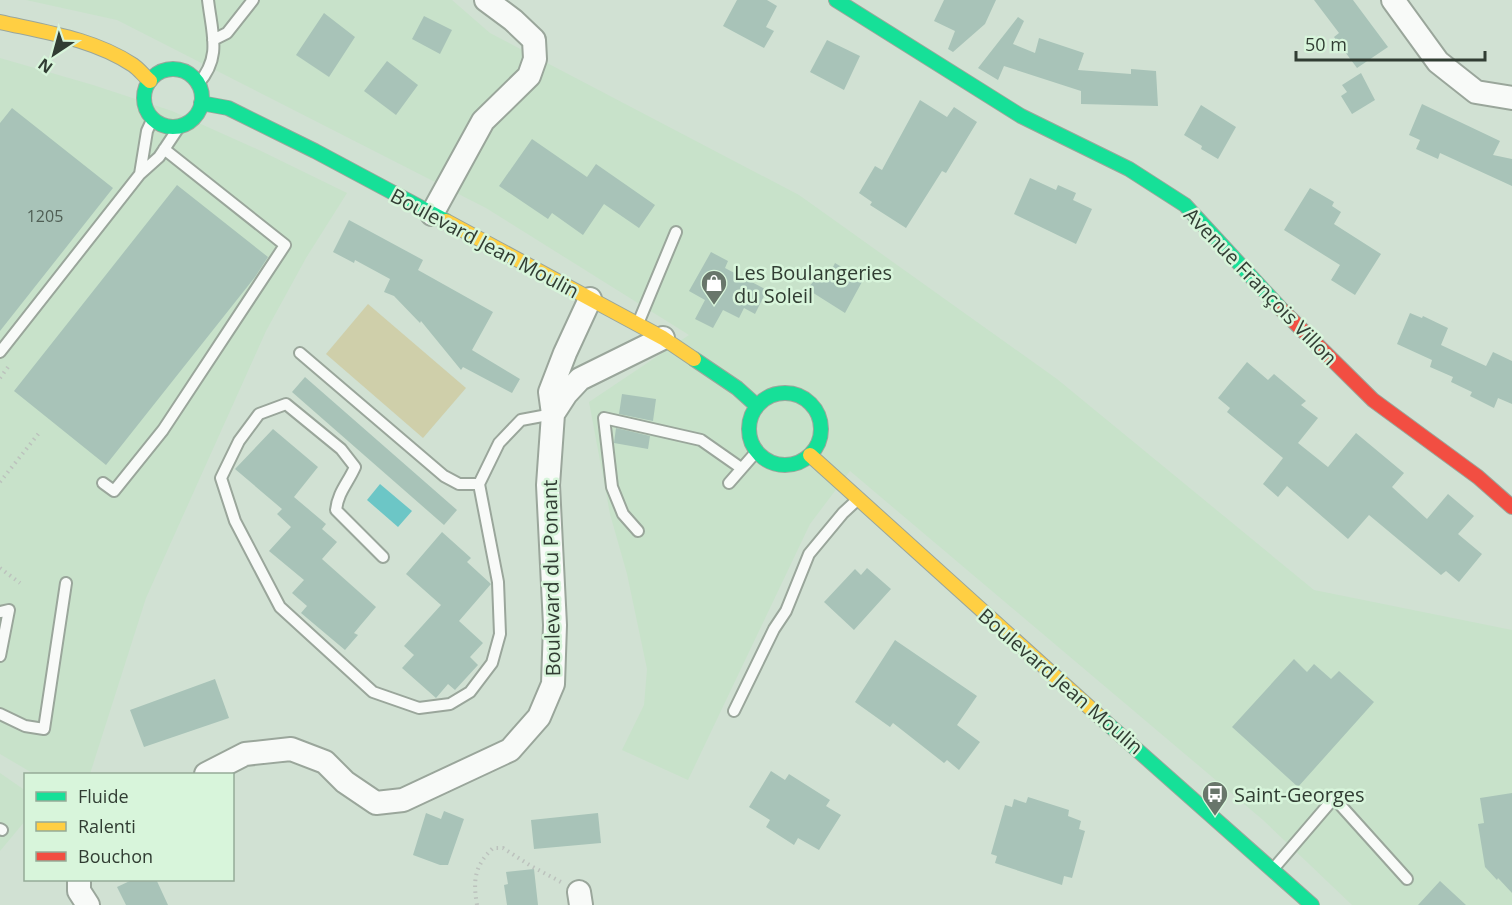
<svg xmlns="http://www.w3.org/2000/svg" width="1512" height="905" font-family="'Open Sans',sans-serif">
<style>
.built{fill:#c8e2ca}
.green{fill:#cfcfaa}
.water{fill:#6cc6c6}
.building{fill:#a8c3b8}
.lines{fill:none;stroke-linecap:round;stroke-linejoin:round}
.lane-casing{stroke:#9aa69b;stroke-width:14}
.street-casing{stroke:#9aa69b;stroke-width:26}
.fast-casing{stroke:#9aa69b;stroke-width:16}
.slow-casing{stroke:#9aa69b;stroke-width:16}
.jam-casing{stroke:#9aa69b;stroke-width:16}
.path{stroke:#bcc2bd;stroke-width:4;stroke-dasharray:1.5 4.5;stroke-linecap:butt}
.lane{stroke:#f8faf8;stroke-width:10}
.street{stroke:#f8faf8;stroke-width:22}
.fast{stroke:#16e098;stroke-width:14}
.slow{stroke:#ffcf43;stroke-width:14}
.jam{stroke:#f24e42;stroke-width:14}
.labels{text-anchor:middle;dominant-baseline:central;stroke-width:5;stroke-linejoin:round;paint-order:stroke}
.number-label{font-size:16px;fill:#4f5e54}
.street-label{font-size:20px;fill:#313d33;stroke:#d8f5db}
.poi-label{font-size:20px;fill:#313d33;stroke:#d8f5db;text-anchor:start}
</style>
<rect width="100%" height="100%" fill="#d1e1d3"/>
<path class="built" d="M26,0H452L490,33L799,195L1057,379L1314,590L1512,630V905H1352L1263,820L850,471L810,524L688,780L622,750L644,705L647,669L627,574L610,514L589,402L689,335L486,208L117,20Z
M0,58L93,85L172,111L259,150L347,193L306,258L266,331L146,598L90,774H34L0,754Z
M0,773L26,791L25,821L0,851Z"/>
<path class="green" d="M368,304L466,388L423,438L326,354Z"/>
<path class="water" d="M380,484L412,511L398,527L367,500Z"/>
<path class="building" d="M737,0H767L777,6L766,27L774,31L764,48L723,26Z
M944,0H996L985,24L953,52L948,49L955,31L934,21Z
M1314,0H1353L1388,47L1357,68L1334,37L1339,33Z
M324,13L355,37L329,77L296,55Z
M424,16L452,30L440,54L412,39Z
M1018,17L1024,21L1013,44L1035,53L1039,38L1084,53L1078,70L1131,74V69L1156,71L1158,106L1081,104V91L1004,66L998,80L978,68Z
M827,40L860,56L844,90L810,72Z
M387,61L418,85L396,115L364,91Z
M1361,73L1375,100L1352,114L1341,96L1347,92L1342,85Z
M920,100L947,117L954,107L977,122L946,173L942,171L906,228L870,205L872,202L859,193L875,166L882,170Z
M1422,104L1500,141L1493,155L1512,159V186L1440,153L1438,159L1416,149L1420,140L1409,135Z
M1201,105L1236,127L1218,159L1201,149L1202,146L1184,135Z
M12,108L113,188L0,331V123Z
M532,139L587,177L596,164L655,205L639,228L604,204L583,235L552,213L548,219L499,186Z
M1030,178L1056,190L1058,185L1076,193L1073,200L1092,209L1076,244L1014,214Z
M177,185L268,257L255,277L106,465L14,391Z
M1310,188L1334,202L1332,206L1341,212L1334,224L1381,254L1355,295L1331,280L1340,265L1284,230Z
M349,220L423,260L418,270L493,312L472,350L520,379L512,393L463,367L461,370L421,321L420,323L394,296L384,292L390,279L355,260L354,263L333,252Z
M711,252L728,261L725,268L767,290L755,314L744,308L739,318L723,310L713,328L695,319L705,300L689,291Z
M835,263L863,280L845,313L807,289L819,275L827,279Z
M1410,313L1422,318L1423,316L1448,328L1441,345L1486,366L1493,352L1512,361V404L1498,398L1494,408L1470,396L1472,392L1451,382L1453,377L1430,367L1432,360L1397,344Z
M1247,362L1268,380L1274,374L1306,401L1301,405L1318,418L1298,443L1328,467L1356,433L1404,473L1392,487L1427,519L1448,494L1474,516L1458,534L1482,554L1459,582L1446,571L1441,575L1369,515L1348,539L1287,486L1278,497L1263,484L1283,458L1227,412L1230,408L1218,398Z
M305,377L457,510L444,525L292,392Z
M622,394L656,399L653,421L619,414Z
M616,428L650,436L648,449L614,443Z
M273,429L318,467L294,497L326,524L322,529L337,542L322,559L376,607L354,633L358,635L345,650L301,613L307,606L292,593L304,580L269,551L291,527L277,514L282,509L235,469Z
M442,532L471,558L467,562L491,584L459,621L483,643L470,657L478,665L455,690L448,684L436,698L402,668L414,655L404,646L441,605L406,574Z
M867,568L891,589L854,630L824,602L855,569L861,575Z
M895,640L977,696L957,725L980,742L959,770L947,760L944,763L893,723L890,727L855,702Z
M1294,659L1307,672L1314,664L1331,679L1339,671L1374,702L1298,787L1232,727Z
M215,679L229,718L144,747L130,710Z
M771,771L785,780L789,774L830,800L826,806L841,815L819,850L798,838L794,845L766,827L770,820L749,807Z
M1512,793V893L1498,878L1497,880L1485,867L1478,824L1484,823L1480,798Z
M1028,797L1069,810L1068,816L1081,821L1079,829L1085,831L1072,878L1064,876L1062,885L995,863L997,856L991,854L1005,805L1012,807L1014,799L1026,803Z
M444,811L464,819L448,865H440L413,855L426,813L441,819Z
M598,813L601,843L534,849L531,820Z
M534,869L538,905H507L504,885L508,884L506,872Z
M134,879H156L168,905H126L117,887Z
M1440,881L1466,905H1418Z"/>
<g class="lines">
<g class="lane-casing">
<path id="lane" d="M213,40L227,33L253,0
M198,84C222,57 212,34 208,0
M153,118L147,131L140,174L159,157L179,127
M639,321L676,232
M0,352L140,174
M300,353L444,476L459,484H479
M103,483L114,491L163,430L285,245L164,149
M729,483L757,451
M638,531L623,514L612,487L604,418L701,440L741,468
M383,557L336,510C338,492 348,483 355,467L341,449L286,404L259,414L239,441L221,478L235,521L280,607L373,692L419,708L450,704L470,692L492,663L500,634L498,582L479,484L499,443L521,420L553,414
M0,612L9,610L0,656
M734,711L774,629L786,611L809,554L843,513L856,501
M0,714L25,726L44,729L66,583
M0,829L2,830
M1274,868L1334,798L1407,879"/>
</g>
<g class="street-casing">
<path id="street" d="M1393,0L1438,62L1476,92L1512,98
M432,214L483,121L529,76L535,59L534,40L513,20L486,0
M590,299L565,353L550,392L553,414L566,394L580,379L663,338
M206,774L245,754L291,749L325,762L345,782L376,803L403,800L510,750L539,717L553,684L555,625L548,485L553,414
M79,880V891L88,905
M579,892L581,905"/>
</g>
<g class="fast-casing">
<path id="fast" d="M836,0L1021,116L1129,169L1185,205L1282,310
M144 98a29 29 0 1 1 58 0a29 29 0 1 1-58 0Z
M201,103L228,108L315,151L446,221
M694,359L737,388L757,406
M749 429a36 36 0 1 1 72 0a36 36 0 1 1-72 0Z
M1100,717L1312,905"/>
</g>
<g class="slow-casing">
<path id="slow" d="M0,22C45,32 94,39 133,65C139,69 144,76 150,81
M446,221L663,338L694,359
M810,455L1100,717"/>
</g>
<g class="jam-casing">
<path id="jam" d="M1282,310L1373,400L1478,477L1512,507"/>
</g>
<path class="path" d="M0,378L8,367
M0,482L39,433
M0,568L20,583
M477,905C473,881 474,866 493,848H503L531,866L561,882"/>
<use href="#lane" class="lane"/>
<use href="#street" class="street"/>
<use href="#fast" class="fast"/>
<use href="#slow" class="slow"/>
<use href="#jam" class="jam"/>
</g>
<defs>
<g id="shop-pin" transform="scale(1.35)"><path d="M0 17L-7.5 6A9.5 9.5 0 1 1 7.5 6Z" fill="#69766b" stroke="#d8f5db"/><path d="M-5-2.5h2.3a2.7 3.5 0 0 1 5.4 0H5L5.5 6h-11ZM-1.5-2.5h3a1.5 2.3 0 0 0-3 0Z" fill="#fff"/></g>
<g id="bus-pin" transform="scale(1.35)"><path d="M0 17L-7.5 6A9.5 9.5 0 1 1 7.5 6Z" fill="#69766b" stroke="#d8f5db"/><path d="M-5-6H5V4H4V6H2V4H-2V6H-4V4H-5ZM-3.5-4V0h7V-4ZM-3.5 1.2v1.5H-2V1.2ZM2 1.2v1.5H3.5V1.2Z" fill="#fff"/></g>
</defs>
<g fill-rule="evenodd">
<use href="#shop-pin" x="714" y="283"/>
<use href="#bus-pin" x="1215" y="794"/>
</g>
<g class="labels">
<g class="number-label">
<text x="45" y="216">1205</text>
</g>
<g class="street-label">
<text transform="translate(485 243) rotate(28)">Boulevard Jean Moulin</text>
<text transform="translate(1261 286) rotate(46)">Avenue François Villon</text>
<text transform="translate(551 578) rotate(-91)">Boulevard du Ponant</text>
<text transform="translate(1061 681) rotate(41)">Boulevard Jean Moulin</text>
</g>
<g class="poi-label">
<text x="734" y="272">Les Boulangeries<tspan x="734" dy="23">du Soleil</tspan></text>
<text x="1234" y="794">Saint-Georges</text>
</g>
</g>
<rect x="24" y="773" width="210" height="108" fill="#d8f5db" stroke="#95ab98" stroke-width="1.5"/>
<rect x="36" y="792" width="30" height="9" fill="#16e098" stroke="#95ab98" stroke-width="1.5"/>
<text x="78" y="803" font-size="18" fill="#313d33">Fluide</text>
<rect x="36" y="822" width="30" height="9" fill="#ffcf43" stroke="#95ab98" stroke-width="1.5"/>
<text x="78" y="833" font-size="18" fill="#313d33">Ralenti</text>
<rect x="36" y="852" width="30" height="9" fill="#f24e42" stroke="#95ab98" stroke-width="1.5"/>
<text x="78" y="863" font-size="18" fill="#313d33">Bouchon</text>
<g transform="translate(54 54) rotate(216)" stroke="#d8f5db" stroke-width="4.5" paint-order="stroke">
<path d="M0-4.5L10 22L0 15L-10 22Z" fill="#313d33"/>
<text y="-9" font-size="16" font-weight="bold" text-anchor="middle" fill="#313d33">N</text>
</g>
<path d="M1296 51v9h189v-9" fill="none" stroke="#313d33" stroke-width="3"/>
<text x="1305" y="51" font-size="18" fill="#313d33" stroke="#d8f5db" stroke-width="4.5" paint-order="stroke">50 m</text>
</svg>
